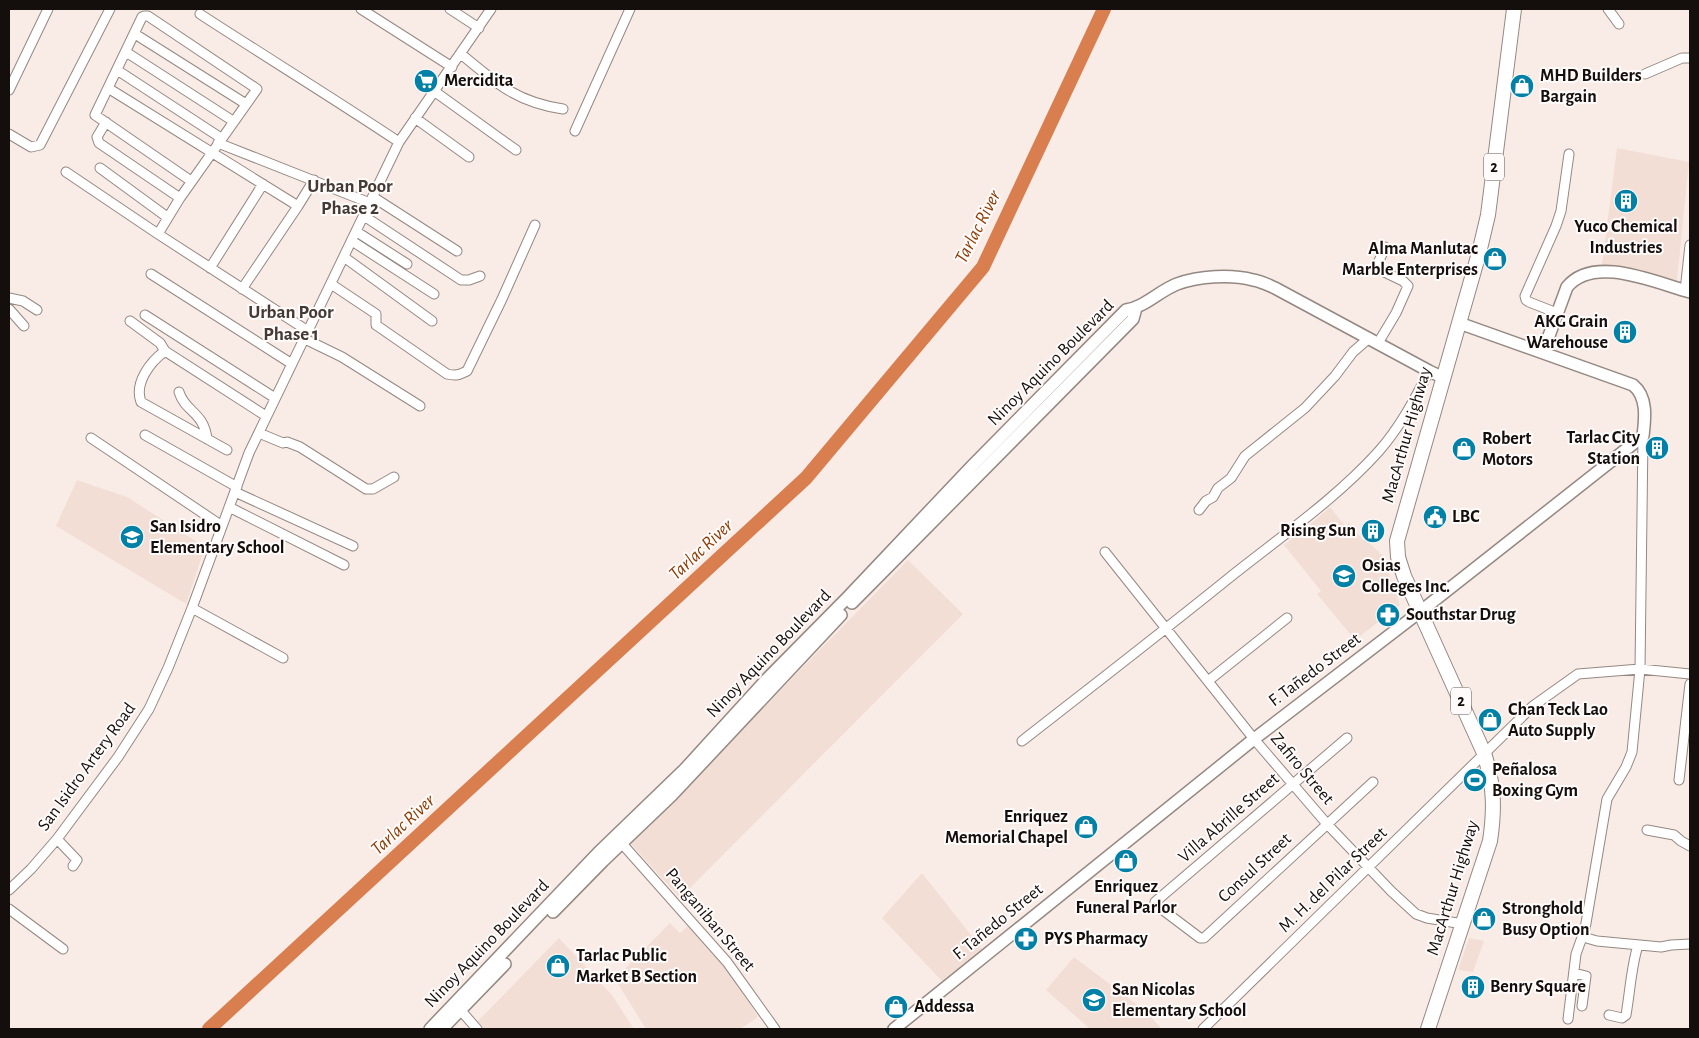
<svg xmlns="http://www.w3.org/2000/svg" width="1699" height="1038" font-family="'Alegreya Sans',sans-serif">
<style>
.built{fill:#f2ded4}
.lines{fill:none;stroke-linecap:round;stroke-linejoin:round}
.river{stroke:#d87e4f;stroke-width:14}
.minor-casing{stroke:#948882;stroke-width:11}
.major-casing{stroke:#948882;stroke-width:14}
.highway-casing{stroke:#948882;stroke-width:16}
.minor{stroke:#fff;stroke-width:9}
.major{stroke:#fff;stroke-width:11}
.highway{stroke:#fff;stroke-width:14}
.labels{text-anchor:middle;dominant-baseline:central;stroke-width:4;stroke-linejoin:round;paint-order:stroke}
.shield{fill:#fefbfa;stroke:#5a5654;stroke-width:1}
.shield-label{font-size:16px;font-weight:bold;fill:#140f0d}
.poi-label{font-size:18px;font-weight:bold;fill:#140f0d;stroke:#fefbfa;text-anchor:start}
.street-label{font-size:18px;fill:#140f0d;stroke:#fefbfa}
.neighbourhood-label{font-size:19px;font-weight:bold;fill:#443a35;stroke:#fefbfa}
.water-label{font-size:19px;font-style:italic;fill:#8d3b00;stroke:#fefbfa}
</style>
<rect width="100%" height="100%" fill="#f9ece6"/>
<path class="built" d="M1617,148L1689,162L1677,280L1602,264Z
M77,480L127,497L205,547L186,604L56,526Z
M1330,507L1345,526L1349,523L1363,540L1365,539L1383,556L1400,605L1355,640L1317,594L1321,591L1284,545L1295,536L1296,537Z
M908,560L963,614L680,898L630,843Z
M922,873L982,949L942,981L882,918Z
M670,923L680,933L688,926L732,975L758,1017L740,1029H646L615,979Z
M559,938L612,995L634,1029H481L475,1024Z
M1469,938L1484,941L1473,972L1458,970Z
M1074,957L1144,1010L1161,1028L1159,1029H1090L1046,990Z"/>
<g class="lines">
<path class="river" d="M209,1029L806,478L983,267L1104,9"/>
<g class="minor-casing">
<path id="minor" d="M361,9L452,67
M450,9L479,28
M1608,9L1619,24
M200,14C266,57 333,98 399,142
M135,34L246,104
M126,52L233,121
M461,54C496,83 516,102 563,109
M117,70L221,138
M1645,74L1682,58H1690
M108,88L298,206
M9,90L48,9
M434,91L516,150
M415,118L469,157
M106,122L97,137L99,143L180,198
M575,131L630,9
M9,134L31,147L40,145L110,9
M218,143L370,203
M100,168L167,217
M66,172L158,234
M191,181L95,115L142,17L144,16H148L257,89L180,198L158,234L308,331
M373,197L457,251
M364,216L461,280H469L480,276
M357,232L407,264
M352,241L434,294
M344,257L432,321
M210,268L263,184
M151,274L292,364
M331,284L376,314V325L379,327L447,374C456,376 459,375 467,371L502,299L535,225
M242,289L298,206L314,180
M1685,291L1690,245
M9,298L23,301L37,310
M9,309L24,326
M1557,313L1529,302L1526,300L1525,296L1556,226L1561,211L1569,154
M145,315L275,398
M130,321L160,343L165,351
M305,339L342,357L420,406
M1378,343L1396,313L1408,286L1403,281L1376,268L1385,247
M179,392C185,412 204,412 207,439
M259,433L283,443L287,442L300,447L366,489H373L394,477
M145,435L237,487
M91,438L222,526
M227,450L141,402C134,383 150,362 165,351L266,416
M235,492L353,546
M229,507L344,565
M1199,510L1206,501L1213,497L1218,488L1231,478L1245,456L1305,408L1335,376L1353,352L1369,338
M1105,552L1254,739L1327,824L1391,891L1416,914L1427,918L1463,924
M192,608L283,658
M1208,681L1287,618
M1347,738L1155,902V904L1200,938H1204L1373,782
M1022,741C1091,687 1161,633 1229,578C1279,538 1337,498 1379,451C1400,427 1415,399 1429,371
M1679,780L1690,684
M1647,830L1674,835L1681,841L1690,846
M617,838L727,962L775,1029
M57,839L77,860L73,866
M9,890L31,869L57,839L118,757L149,709L168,668L192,608L249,453L399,142L491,9
M9,909L63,949
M1583,937L1597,941L1661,947L1671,945L1690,944
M1574,973L1586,976L1582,1006
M456,1005L477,1029
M1609,1015L1622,1018L1626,1015C1630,992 1631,968 1638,945
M1568,1019L1576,954L1585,929L1607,799L1626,767L1632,752L1640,669L1643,436
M1203,1029L1533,706L1578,674L1640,669L1690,674"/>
</g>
<g class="major-casing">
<path id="major" d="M1543,352L1567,287C1594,254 1656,283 1690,292
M852,603L1133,319L1136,308
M553,912L603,861L672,795L841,615
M430,1029L598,853L685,769L768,678L848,597L972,466L1126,310C1145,307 1159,291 1177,284C1199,276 1231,274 1253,280C1261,281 1268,285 1275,288L1429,371L1444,378
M442,1029L505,964
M894,1029L1254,739L1421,611L1643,436C1645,419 1648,397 1633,385L1459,323"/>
</g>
<g class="highway-casing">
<path id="highway" d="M1428,1029L1490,841C1495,808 1494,785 1484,753L1404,576L1398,557L1397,541L1479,253L1488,215L1514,9"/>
</g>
<use href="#minor" class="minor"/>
<use href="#major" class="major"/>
<use href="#highway" class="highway"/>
</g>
<defs>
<g id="supermarket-disc" transform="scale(1.25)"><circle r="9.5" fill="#0280a5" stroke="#fefbfa"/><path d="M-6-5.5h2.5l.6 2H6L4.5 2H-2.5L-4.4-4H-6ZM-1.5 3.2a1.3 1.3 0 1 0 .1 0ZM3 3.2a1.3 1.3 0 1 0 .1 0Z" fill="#fff"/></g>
<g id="shop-disc" transform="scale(1.25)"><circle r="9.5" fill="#0280a5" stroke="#fefbfa"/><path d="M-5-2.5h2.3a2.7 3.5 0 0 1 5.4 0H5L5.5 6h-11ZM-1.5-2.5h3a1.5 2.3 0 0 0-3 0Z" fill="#fff"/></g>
<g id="building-disc" transform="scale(1.25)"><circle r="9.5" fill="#0280a5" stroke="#fefbfa"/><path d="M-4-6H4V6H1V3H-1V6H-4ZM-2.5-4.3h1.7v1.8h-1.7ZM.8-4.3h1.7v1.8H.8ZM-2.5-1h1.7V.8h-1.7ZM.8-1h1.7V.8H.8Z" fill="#fff"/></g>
<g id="civic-disc" transform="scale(1.25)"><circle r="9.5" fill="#0280a5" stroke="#fefbfa"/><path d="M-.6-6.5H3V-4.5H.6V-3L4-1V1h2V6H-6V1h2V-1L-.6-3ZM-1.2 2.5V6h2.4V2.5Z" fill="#fff"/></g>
<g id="school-disc" transform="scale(1.25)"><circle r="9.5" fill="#0280a5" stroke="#fefbfa"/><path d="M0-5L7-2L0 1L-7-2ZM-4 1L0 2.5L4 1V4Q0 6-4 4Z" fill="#fff"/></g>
<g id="university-disc" transform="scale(1.25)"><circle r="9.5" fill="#0280a5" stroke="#fefbfa"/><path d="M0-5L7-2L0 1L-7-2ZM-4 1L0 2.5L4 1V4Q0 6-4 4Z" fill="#fff"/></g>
<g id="pharmacy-disc" transform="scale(1.25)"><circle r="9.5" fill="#0280a5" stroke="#fefbfa"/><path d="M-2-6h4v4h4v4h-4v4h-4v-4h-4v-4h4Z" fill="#fff"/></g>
<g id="stadium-disc" transform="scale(1.25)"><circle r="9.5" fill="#0280a5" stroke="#fefbfa"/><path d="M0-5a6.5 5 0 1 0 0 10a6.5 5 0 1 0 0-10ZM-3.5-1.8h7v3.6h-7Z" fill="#fff"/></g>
</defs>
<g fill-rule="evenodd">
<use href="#supermarket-disc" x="426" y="81"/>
<use href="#shop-disc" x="1522" y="86"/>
<use href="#building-disc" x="1626" y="201"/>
<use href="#shop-disc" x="1495" y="259"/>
<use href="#building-disc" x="1625" y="332"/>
<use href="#building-disc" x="1657" y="448"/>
<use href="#shop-disc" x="1464" y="449"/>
<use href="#civic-disc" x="1435" y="517"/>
<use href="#building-disc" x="1373" y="531"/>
<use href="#school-disc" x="132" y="537"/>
<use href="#university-disc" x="1344" y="576"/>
<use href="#pharmacy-disc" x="1388" y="615"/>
<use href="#shop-disc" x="1490" y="720"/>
<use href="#stadium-disc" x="1475" y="780"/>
<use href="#shop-disc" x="1086" y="827"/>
<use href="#shop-disc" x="1126" y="861"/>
<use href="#shop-disc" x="1484" y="919"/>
<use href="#pharmacy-disc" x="1026" y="939"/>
<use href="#shop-disc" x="558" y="966"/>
<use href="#building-disc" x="1473" y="987"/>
<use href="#school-disc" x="1094" y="1000"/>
<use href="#shop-disc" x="896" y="1007"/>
</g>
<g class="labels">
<g class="shield">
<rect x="1484" y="153.5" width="20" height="27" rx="4"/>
<rect x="1451" y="687.5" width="20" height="27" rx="4"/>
</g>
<g class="shield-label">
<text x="1494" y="167">2</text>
<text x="1461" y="701">2</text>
</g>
<g class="poi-label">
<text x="1540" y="76">MHD Builders<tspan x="1540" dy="21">Bargain</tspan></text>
<text x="444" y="81">Mercidita</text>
<text x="1626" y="227" text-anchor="middle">Yuco Chemical<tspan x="1626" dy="21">Industries</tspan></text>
<text x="1478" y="249" text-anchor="end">Alma Manlutac<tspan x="1478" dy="21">Marble Enterprises</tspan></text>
<text x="1608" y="322" text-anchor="end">AKG Grain<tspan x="1608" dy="21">Warehouse</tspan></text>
<text x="1640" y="438" text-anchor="end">Tarlac City<tspan x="1640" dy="21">Station</tspan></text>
<text x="1482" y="439">Robert<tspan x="1482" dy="21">Motors</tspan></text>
<text x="1452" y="517">LBC</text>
<text x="150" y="527">San Isidro<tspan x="150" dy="21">Elementary School</tspan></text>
<text x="1356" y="531" text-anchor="end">Rising Sun</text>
<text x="1362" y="566">Osias<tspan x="1362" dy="21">Colleges Inc.</tspan></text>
<text x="1406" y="615">Southstar Drug</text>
<text x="1508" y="710">Chan Teck Lao<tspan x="1508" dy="21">Auto Supply</tspan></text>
<text x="1492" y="770">Peñalosa<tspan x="1492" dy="21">Boxing Gym</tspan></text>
<text x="1068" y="817" text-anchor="end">Enriquez<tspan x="1068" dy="21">Memorial Chapel</tspan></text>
<text x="1126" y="887" text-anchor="middle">Enriquez<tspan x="1126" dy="21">Funeral Parlor</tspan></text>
<text x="1502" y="909">Stronghold<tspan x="1502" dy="21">Busy Option</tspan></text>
<text x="1044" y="939">PYS Pharmacy</text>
<text x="576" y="956">Tarlac Public<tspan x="576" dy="21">Market B Section</tspan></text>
<text x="1490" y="987">Benry Square</text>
<text x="1112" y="990">San Nicolas<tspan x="1112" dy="21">Elementary School</tspan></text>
<text x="914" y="1007">Addessa</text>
</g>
<g class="street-label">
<text transform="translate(1051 363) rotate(-45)">Ninoy Aquino Boulevard</text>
<text transform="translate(1407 435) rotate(-74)">MacArthur Highway</text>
<text transform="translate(769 654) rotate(-46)">Ninoy Aquino Boulevard</text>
<text transform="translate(1315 670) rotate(-37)">F. Tañedo Street</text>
<text transform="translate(87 767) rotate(-54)">San Isidro Artery Road</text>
<text transform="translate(1302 769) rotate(50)">Zafiro Street</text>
<text transform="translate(1229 818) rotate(-41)">Villa Abrille Street</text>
<text transform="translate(1255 868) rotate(-43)">Consul Street</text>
<text transform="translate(1333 880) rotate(-44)">M. H. del Pilar Street</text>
<text transform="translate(1453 888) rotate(-73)">MacArthur Highway</text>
<text transform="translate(710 920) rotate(50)">Panganiban Street</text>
<text transform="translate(998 922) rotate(-39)">F. Tañedo Street</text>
<text transform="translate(487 944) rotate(-46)">Ninoy Aquino Boulevard</text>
</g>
<g class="neighbourhood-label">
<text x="350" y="186">Urban Poor<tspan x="350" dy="22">Phase 2</tspan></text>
<text x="291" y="312">Urban Poor<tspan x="291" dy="22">Phase 1</tspan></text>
</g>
<g class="water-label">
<text transform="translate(978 227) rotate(-63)">Tarlac River</text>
<text transform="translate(701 550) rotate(-43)">Tarlac River</text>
<text transform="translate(403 825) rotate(-43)">Tarlac River</text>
</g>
</g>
<rect width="1699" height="1038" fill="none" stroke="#140f0d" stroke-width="20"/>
</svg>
